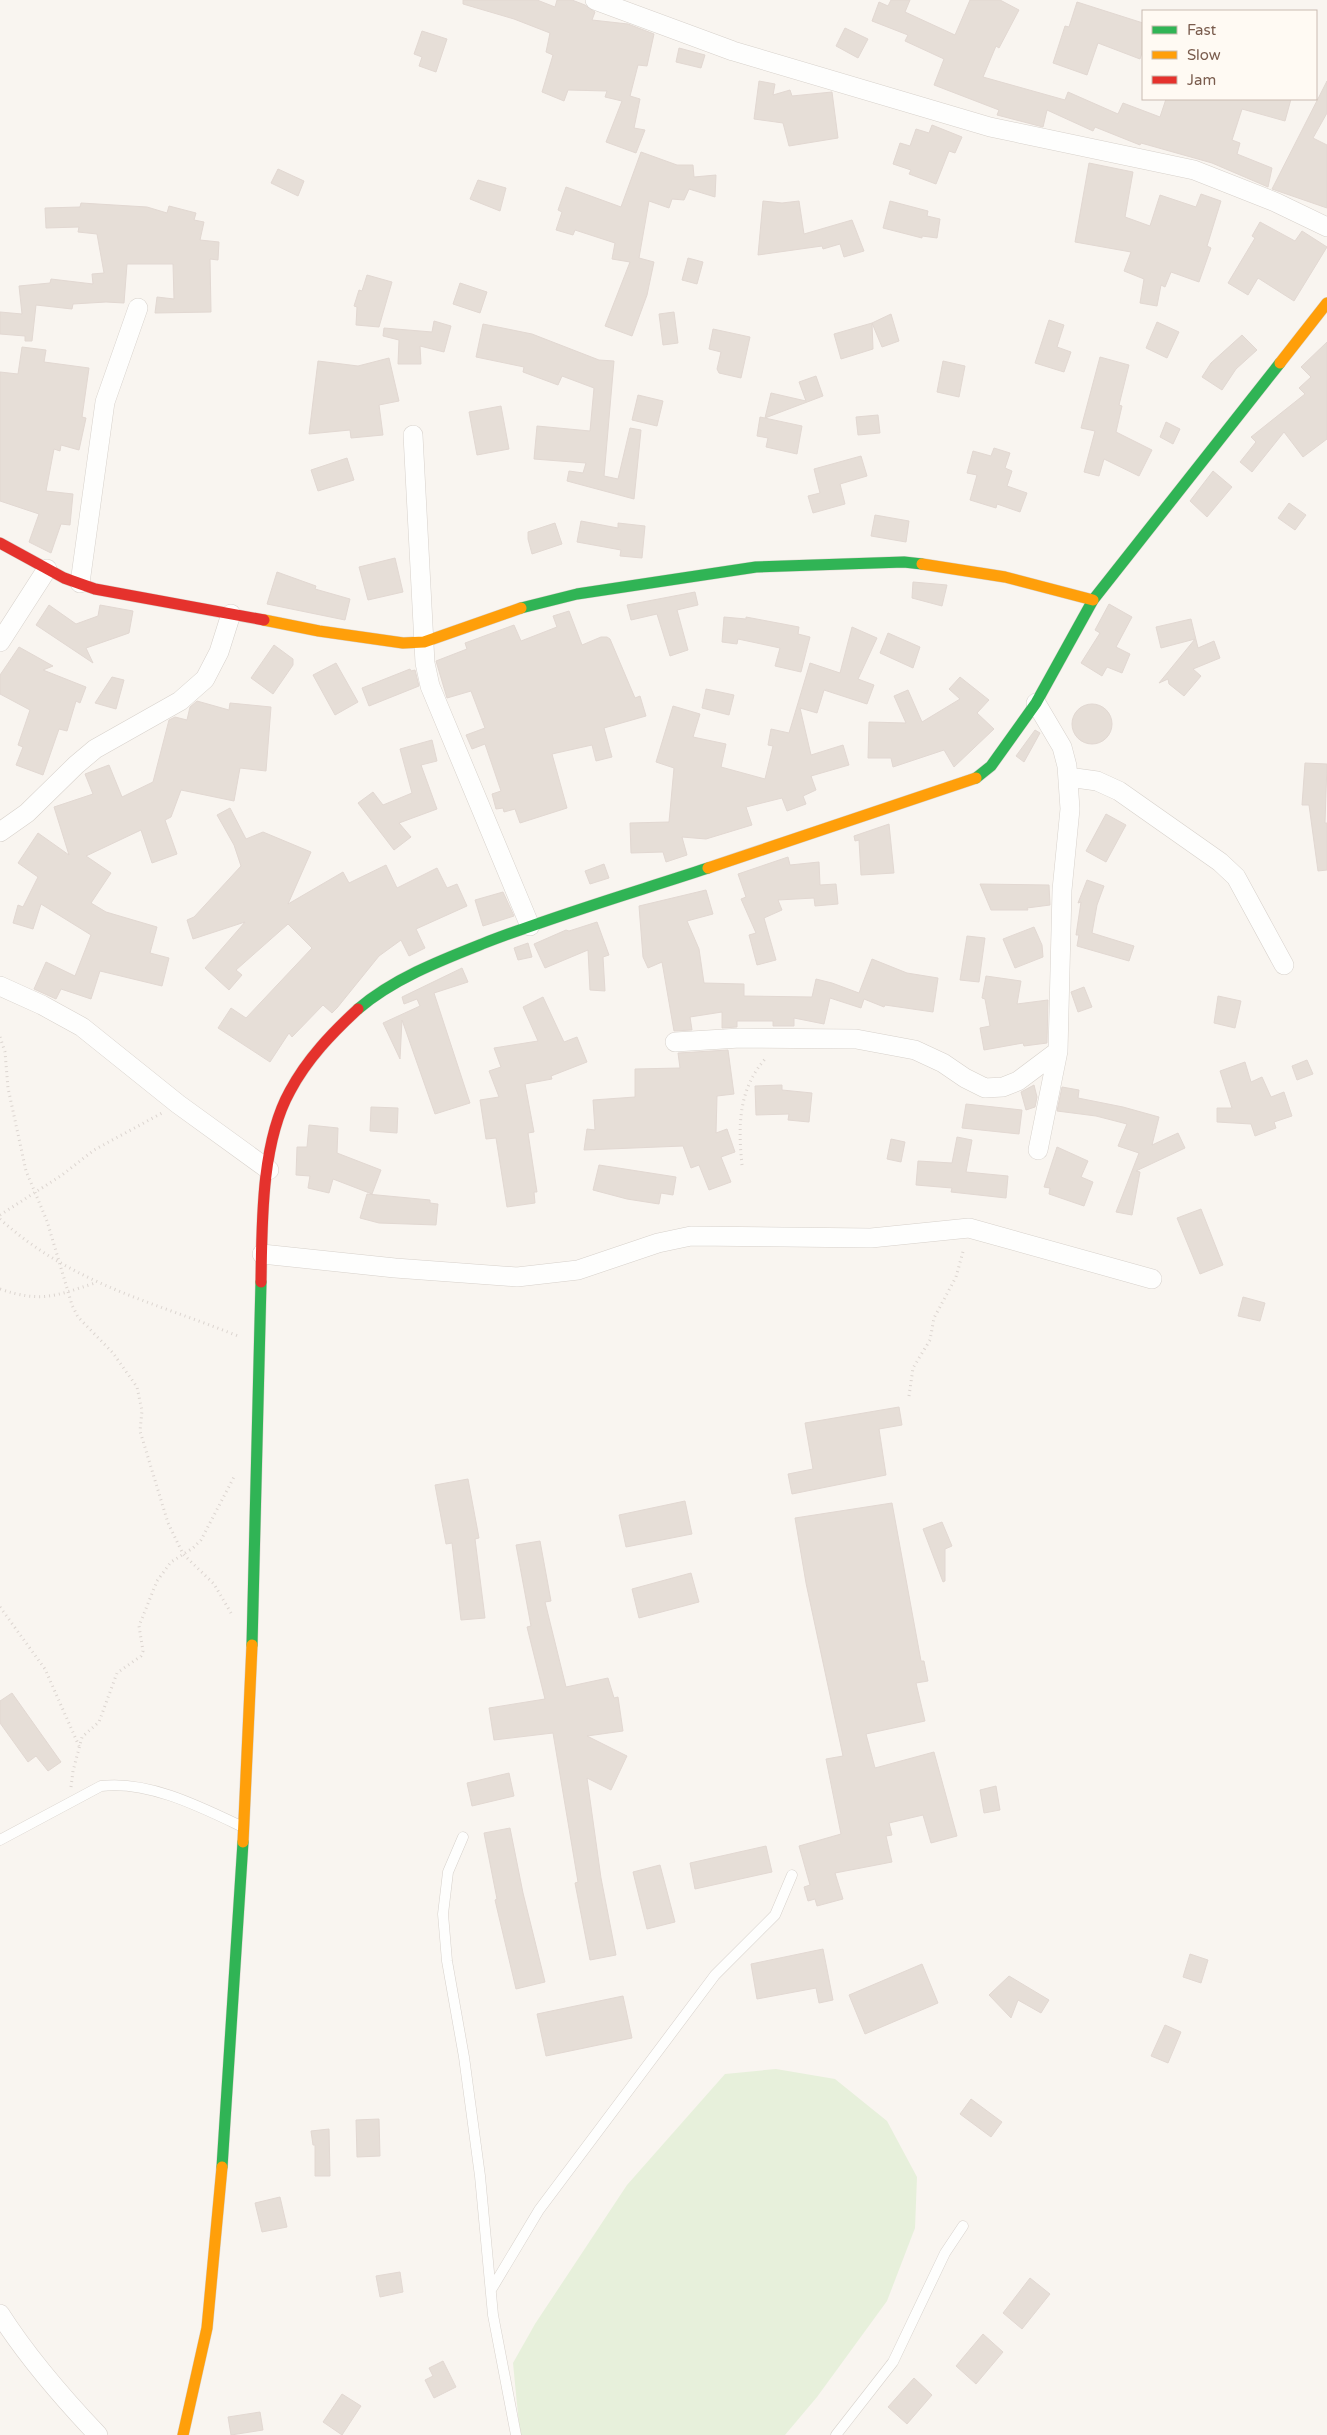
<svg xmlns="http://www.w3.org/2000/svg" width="1327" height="2435" font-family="'Varela Round',sans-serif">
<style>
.green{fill:#e7f0db}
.building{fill:#e6ded7;stroke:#e2d8d2}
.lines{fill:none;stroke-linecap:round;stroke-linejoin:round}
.lane-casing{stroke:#d7d1cb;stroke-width:11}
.street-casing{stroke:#d7d1cb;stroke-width:20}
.fast-casing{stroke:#d9d2cb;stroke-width:12}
.slow-casing{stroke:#d9d2cb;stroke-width:12}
.jam-casing{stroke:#d9d2cb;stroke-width:12}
.path{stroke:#dcd5d0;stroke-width:3;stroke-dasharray:1 4;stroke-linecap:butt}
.lane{stroke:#fefefd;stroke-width:10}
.street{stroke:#fefefd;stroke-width:19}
.fast{stroke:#30b455;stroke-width:11}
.slow{stroke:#ff9f0a;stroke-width:11}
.jam{stroke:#e5322d;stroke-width:11}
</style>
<rect width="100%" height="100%" fill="#f9f5f0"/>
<path class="green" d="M776,2069L835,2079L887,2121L917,2177L915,2228L887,2301L817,2397L785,2435H520L513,2363L535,2324L627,2185L725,2074Z"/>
<path class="building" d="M463,0H537L555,7L557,0H572L585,5L595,12L592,20L628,24L654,34L647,66L638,65L630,96L640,99L634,128L645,130L636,153L606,142L622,101L605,97L607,91L568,90L564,101L542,92L553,55L546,52L550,33L514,19L463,4Z
M891,0H910L905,12L955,35L970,0H1000L1019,10L999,48L996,46L983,77L1065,100L1068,92L1118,114L1123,103L1160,117L1166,99H1291L1285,121L1242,109L1232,140L1240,143L1237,154L1272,168L1268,187L1212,163L1141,143L1140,145L1095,127L1093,131L1047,110L1043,127L997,115L999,110L934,85L944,59L905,41L908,35L872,21L879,2L888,6Z
M1077,2L1143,23V50L1140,59L1098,43L1087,75L1053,63L1065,26L1069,27Z
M845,28L868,39L858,58L836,46Z
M422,31L447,39L436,72L419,66L422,57L414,54Z
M679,48L705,55L701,68L676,62Z
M759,81L775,84L773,95L790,90L792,96L832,92L838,138L789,146L783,123L754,119Z
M1327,81V113L1313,138L1327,145V208L1272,189Z
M932,125L962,137L955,153L949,151L936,184L909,174L911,170L893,164L900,143L910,146L916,129L929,133Z
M641,152L677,165H693L694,177L716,175L715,197L689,189L684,200L672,199L669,208L649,201L639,258L654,262L647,295L632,336L605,326L630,262L612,259L615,243L575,230L573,235L556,230L562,212L558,210L566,187L621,207Z
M1089,163L1133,172L1125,217L1150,226L1160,195L1196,207L1201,194L1221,201L1207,246L1211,248L1199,282L1171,272L1165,287L1161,285L1157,306L1140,303L1144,279L1124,271L1131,252L1075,242Z
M278,169L304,181L298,196L271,183Z
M478,180L506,188L500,211L470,199Z
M763,201L782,203L799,201L804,234L852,220L864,251L844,257L840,244L823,249L822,246L758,255Z
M890,201L928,211L927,216L940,219L937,238L922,236V238L883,228Z
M81,203L147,207L167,213L169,206L196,213L194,220L204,222L200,240L219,242L218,260L210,259L211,312L155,313L157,297L174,299L173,264H127L124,303L106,302L73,304L72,309L36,305L32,341H25V336L0,334V312L22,314L19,286L50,283L51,279L93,284L92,274L104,273L97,234L78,232L79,227L46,228L45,208L80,207Z
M1260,222L1295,241L1302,231L1327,247L1294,301L1258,278L1248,295L1228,283L1255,238L1252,236Z
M688,258L703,262L697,284L682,280Z
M367,275L392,282L379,327L356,325L357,307L354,306L359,290L362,291Z
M460,283L487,292L480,313L453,304Z
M674,312L678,343L663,345L659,314Z
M891,314L899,341L882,347L872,323Z
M1049,320L1064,325L1057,347L1071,352L1064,372L1035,363Z
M434,321L451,326L444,352L420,346L421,364H398L399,340L383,336L384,328L432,332Z
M1157,322L1179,332L1167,358L1146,348Z
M872,323L873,349L841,359L834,334Z
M483,324L532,334L599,360L614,361L604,476L618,479L630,428L641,430L634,499L567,481L569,471L583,473L586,463L534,459L537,426L590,431L594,388L562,376L558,385L523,372L524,367L476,357Z
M713,329L750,337L741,378L719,373L717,369L721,352L709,349Z
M1242,335L1257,350L1236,369L1222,390L1202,377L1211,363Z
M1327,342V439L1303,457L1284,432L1252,472L1240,462L1256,442L1251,437L1305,394L1299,388L1311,377L1301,367Z
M22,347L46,350L44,362L89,368L82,417L86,418L79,450L61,445L60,451L54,449L46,491L73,494L70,525L61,524L51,553L29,542L39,514L0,501V372L18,374Z
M1100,357L1129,365L1119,405L1122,406L1116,432L1152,450L1139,476L1104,459L1099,476L1084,472L1095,431L1081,428Z
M389,358L399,401L379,405L383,435L351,438L350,430L309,434L318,361L358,366Z
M943,361L965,366L959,397L937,392Z
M816,376L823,396L765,418L771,393L806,401L799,382Z
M638,395L663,401L657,426L632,420Z
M501,406L509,449L477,455L469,412Z
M878,415L880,433L858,435L856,417Z
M760,417L802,426L797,454L766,447L768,438L757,436Z
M1166,422L1180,429L1173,444L1160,437Z
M994,448L1010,453L1005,468L1012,471L1007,486L1027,493L1020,512L997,504L996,508L970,500L977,475L967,473L973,451L991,456Z
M861,456L867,476L840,484L845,504L813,513L808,496L820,493L814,469Z
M347,458L354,480L318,491L311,470Z
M1213,471L1232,487L1207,517L1190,501Z
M1289,503L1306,515L1295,530L1278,518Z
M875,515L909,521L906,542L871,536Z
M581,521L618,528V523L645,526L642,558L620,556L621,550L577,542Z
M555,523L562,544L532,554L528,539V532Z
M395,558L403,592L368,600L359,567Z
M277,572L316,586L315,589L350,599L345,620L267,604Z
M913,582L947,585L942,606L912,598Z
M695,592L698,605L677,610L688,650L670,656L657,614L631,620L627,605Z
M1109,604L1132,617L1116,647L1130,654L1122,673L1107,667L1102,676L1081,663L1100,633L1095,630Z
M49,605L76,624L98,616L100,605L133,611L129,633L86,648L93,663L36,625Z
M569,611L582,645L601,637H607L610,639L635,698L640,696L646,716L604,728L612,757L596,761L592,745L552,754L567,808L520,823L515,809L504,812L503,808L496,809L492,794L501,791L485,744L472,749L466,735L485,728L471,691L447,698L436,661L467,649L465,643L514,625L521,641L557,627L553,616Z
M724,617L746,619V617L799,627L798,634L810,637L801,672L775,666L780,648L738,639L737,644L722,642Z
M1191,619L1198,648L1214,641L1220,658L1193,669L1201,676L1184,696L1169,684L1168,679L1159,683L1195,639L1161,648L1156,627Z
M852,627L877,638L858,679L874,685L867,704L824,690L817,713L800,708L811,755L843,745L849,765L811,776L816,790L803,796L806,804L787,811L782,798L746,807L752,825L706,839L682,837L687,855L666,862L663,852L631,853L630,823L669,822L674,768L656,762L673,706L700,714L693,737L726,744L721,767L765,779L773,746L768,745L771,729L789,733L810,663L840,673Z
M888,633L920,647L913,668L880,653Z
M274,645L293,659V665L273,694L251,678Z
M19,647L53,666L43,670L86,687L80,703L76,701L67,731L59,729L43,775L16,765L23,747L18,745L30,710L0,694V675Z
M336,663L358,702L335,715L313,675Z
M410,669L411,671L415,670L419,686L369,706L362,688Z
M112,677L124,680L116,709L95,703Z
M960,677L989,700L977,713L994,729L954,767L944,750L893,767L891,758H868L869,722L906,723L894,696L908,690L922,722L960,699L949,689Z
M706,689L734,695L729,715L702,708Z
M197,701L229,710L230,703L271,707L266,771L240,768L234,801L181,790L171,817L165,820L177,854L152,863L141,830L86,856L111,873L91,903L106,912L157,927L150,953L169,958L162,986L100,971L91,999L61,989L56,999L34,989L46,962L75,976L91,935L41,904L33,929L13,923L18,905L23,907L38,877L18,863L38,833L69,855L54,807L93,794L85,774L109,765L122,797L153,782L169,720L175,717L187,720L190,707Z
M1072 724a20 20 0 1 1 40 0a20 20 0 1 1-40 0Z
M1035,730L1040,733L1024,762L1016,756Z
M432,740L437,761L421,765L437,809L399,823L411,837L394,850L358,803L373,792L383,805L412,793L400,749Z
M1305,763L1327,764L1325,823H1327V870L1318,871L1309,805H1302Z
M230,808L246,839L263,832L311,852L288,904L343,872L349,883L386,865L397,888L437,868L447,888L457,884L467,906L416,929L425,948L409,956L401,940L379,956L337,1008L332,1013L323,1005L292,1037L289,1033L270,1062L218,1028L231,1008L246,1018L312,948L288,924L236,970L242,975L229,990L205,968L245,922L193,939L187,920L194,917L241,866L234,845L217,815Z
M1106,814L1126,825L1106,862L1086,851Z
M889,824L894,873L861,875L859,840L855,841L854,836Z
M788,857L790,865L819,862L820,885L836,884L838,904L815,906L814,898L778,900L782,910L764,918L776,960L757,965L749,935L756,933L741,899L746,897L738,874Z
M604,864L609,878L590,884L585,871Z
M1087,880L1104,886L1097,905L1092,933L1134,946L1129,961L1077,946L1079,935H1076L1081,902L1078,903Z
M980,884L1049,885L1050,905L1027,908L1028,910H991Z
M706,890L713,914L687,921L699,949L704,983L744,984V996L812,997L816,979L832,983L859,993L872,959L907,973L938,978L933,1012L885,1005L884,1007L864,999L861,1008L830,998L824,1024L794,1018V1026H773V1021H737V1027L722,1028V1012L690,1017L692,1030L674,1031L662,962L648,968L643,957L639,906Z
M503,892L514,916L483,926L475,900Z
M597,922L609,955L603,957L605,991L590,990L588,950L545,968L534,944L566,930L569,931Z
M1034,927L1042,945L1043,957L1015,968L1003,939Z
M967,936L985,938L979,982L960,980Z
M528,943L532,957L518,960L514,948Z
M462,968L468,982L434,993L470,1103L435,1114L402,1020L400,1059L383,1023L420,1006L417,999L404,1004L402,997Z
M986,976L1021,981L1017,1004L1048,1000L1047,1043L1024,1046L1023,1043L984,1050L980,1028L990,1026L985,999L982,998Z
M1084,987L1092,1007L1078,1012L1071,992Z
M1218,996L1241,1001L1235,1028L1214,1023Z
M543,997L564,1042L577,1037L587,1062L551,1076L552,1079L525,1084L534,1132L528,1133L537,1192H534L535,1203L507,1207L496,1138L486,1139L480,1100L499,1097L489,1071L501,1067L494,1048L538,1041L523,1007Z
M728,1050L734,1094L717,1096L716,1133L727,1129L735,1152L721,1157L731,1182L709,1190L699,1165L691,1168L683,1146L584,1150L587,1129L595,1130L593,1100L635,1097V1069L680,1068L678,1053Z
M1307,1060L1313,1074L1297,1080L1292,1066Z
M1245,1062L1251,1082L1262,1077L1271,1097L1284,1092L1292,1116L1274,1122L1276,1128L1255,1136L1251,1124L1217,1122V1108H1232L1220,1071Z
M782,1085V1090L812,1093L809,1122L788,1120L789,1114L756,1115L755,1086Z
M1034,1085L1037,1097L1035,1107L1026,1110L1021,1092Z
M1062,1087L1079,1090L1078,1098L1123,1107L1159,1117L1152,1145L1178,1133L1185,1148L1136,1171L1140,1172L1132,1215L1116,1212L1139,1153L1118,1146L1127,1124L1096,1116L1057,1111Z
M966,1104L1022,1110L1019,1134L962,1128Z
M371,1107L398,1108L397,1133L370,1131Z
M309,1125L338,1128L337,1153L381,1170L372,1194L333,1179L329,1193L308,1188L310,1176L296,1175L297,1147H307Z
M957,1137L972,1140L966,1172L1008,1176L1006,1198L951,1192L952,1188L916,1185L918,1161L952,1163Z
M891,1139L905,1142L901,1162L887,1159Z
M1057,1147L1088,1161L1081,1177L1093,1182L1084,1206L1049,1194L1050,1188L1044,1187Z
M599,1165L676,1177L673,1195L661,1193L659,1204L627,1199L593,1190Z
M367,1194L430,1200V1203L438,1204L436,1225L379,1223L360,1218Z
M1201,1209L1223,1265L1200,1274L1177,1218Z
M1243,1297L1265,1303L1260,1321L1238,1316Z
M899,1407L902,1425L879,1429L886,1475L792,1494L788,1474L813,1469L805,1423Z
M468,1479L479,1538L475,1539L485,1618L461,1620L452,1543L446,1544L435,1485Z
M685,1501L692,1534L626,1547L619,1515Z
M892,1503L921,1661H924L928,1681L916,1683L925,1721L866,1734L875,1768L934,1752L957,1836L931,1843L923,1815L889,1823L892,1835L886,1836L892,1862L835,1873L843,1899L817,1906L815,1899L808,1901L804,1887L810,1885L799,1846L841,1834L826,1759L843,1756L806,1583L795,1518Z
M942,1522L952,1546L945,1549V1581L943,1582L923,1529Z
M540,1541L551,1601L545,1602L566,1687L608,1678L614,1698L618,1697L623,1731L587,1736L627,1756L611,1790L587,1778L601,1878L616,1955L590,1960L575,1883L578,1882L553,1733L494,1740L489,1708L545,1699L527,1627L531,1626L516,1545Z
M691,1573L699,1602L639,1618L632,1589Z
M12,1693L61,1762L48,1771L36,1756L28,1762L0,1723V1701Z
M509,1773L514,1796L472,1806L467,1783Z
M996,1786L1000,1810L984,1813L980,1790Z
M510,1828L523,1893L545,1982L516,1989L495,1900L497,1899L484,1833Z
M766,1846L772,1872L695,1889L690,1863Z
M660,1865L675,1922L647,1929L633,1872Z
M823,1949L833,2000L819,2003L816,1988L757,1999L751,1964Z
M1190,1954L1208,1960L1201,1983L1183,1977Z
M922,1964L938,2003L865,2034L849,1995Z
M1009,1976L1049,2000L1041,2013L1018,2000L1011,2018L989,1995Z
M623,1996L632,2038L546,2056L537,2014Z
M1165,2025L1181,2032L1168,2063L1151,2056Z
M971,2099L1002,2122L991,2137L960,2114Z
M379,2119L380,2156L357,2157L356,2120Z
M329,2129L330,2176H315V2145H313L311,2131Z
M280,2197L287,2227L262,2232L255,2203Z
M400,2272L403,2292L380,2297L376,2276Z
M1030,2278L1050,2294L1022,2329L1003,2313Z
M983,2334L1003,2352L976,2384L956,2366Z
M443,2361L456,2387L434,2398L425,2380L433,2376L429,2368Z
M914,2378L932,2395L907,2424L888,2407Z
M342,2394L361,2406L342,2435L323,2422Z
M260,2412L263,2430L231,2435L228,2417Z"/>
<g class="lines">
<g class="lane-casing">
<path id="lane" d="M463,1837L448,1872L443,1914L447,1961L464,2057L480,2176L493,2315L516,2435
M0,1840L101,1786C148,1780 201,1807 243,1827
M491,2290L539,2210L715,1975L775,1915L792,1875
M836,2435L893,2362L945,2253L963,2226"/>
</g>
<g class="street-casing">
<path id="street" d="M595,0L733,51L990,127L1194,170L1275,202L1327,227
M413,435L425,663L430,686L530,926
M80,583L105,402L138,308
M0,642L47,569
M1068,777L1097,781L1119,791L1220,862L1236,877L1284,965
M0,832L27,813L76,765L95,749L180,701L205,679L219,652L231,614
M0,986L42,1005L82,1027L178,1104L269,1170
M675,1042L740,1038L856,1039L915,1050L943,1063L965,1078L985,1088L1003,1087L1018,1081L1058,1051L1062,890L1070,809L1067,766L1062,747L1036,703
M1038,1150L1058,1051
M262,1254L395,1268L517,1277L578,1270L658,1243L691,1236L871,1238L969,1228L1152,1279
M0,2314C28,2358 62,2397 98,2435"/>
</g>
<g class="fast-casing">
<path id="fast" d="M521,608L577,594L756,567L904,562L922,564
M976,778L991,766L1036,703L1093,600L1280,363
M358,1009C393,979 439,961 482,944C556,915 632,893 708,868
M252,1645L261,1282
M222,2167L243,1842"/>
</g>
<g class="slow-casing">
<path id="slow" d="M1280,363L1327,303
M922,564L1005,577L1093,600
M264,620L319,631L403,643L424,642L521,608
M708,868L976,778
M243,1842L252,1645
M183,2435L207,2328L222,2167"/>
</g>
<g class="jam-casing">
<path id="jam" d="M0,543L64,578L95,589L264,620
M261,1282C262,1223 261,1143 290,1091C307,1059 332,1033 358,1009"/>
</g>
<path class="path" d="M0,1037L5,1052L8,1088L26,1171L47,1221L72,1305L78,1317L113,1353L137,1387L142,1411L140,1431L168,1523L183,1554L214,1584L231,1613
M742,1165C738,1126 738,1088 767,1057
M0,1215L62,1175L94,1150L162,1113
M0,1219C72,1284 151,1301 238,1336
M0,1289C41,1303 55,1296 95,1283
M909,1396L913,1368L930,1340L934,1318L956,1277L964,1248
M0,1607L45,1669L79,1746
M71,1787L73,1771L82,1737L99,1722L117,1673L141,1656L143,1651L139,1626L157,1581L171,1562L193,1548L201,1540L234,1477"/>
<use href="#lane" class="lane"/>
<use href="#street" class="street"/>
<use href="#fast" class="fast"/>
<use href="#slow" class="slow"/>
<use href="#jam" class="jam"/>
</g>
<rect x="1142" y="10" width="175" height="90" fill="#fffaf3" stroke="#cabbb1"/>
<rect x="1152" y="26" width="25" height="8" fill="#30b455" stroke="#cabbb1"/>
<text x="1187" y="35" font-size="15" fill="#7a5c4d">Fast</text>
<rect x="1152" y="51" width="25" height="8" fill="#ff9f0a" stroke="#cabbb1"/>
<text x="1187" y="60" font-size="15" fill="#7a5c4d">Slow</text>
<rect x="1152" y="76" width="25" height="8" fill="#e5322d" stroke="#cabbb1"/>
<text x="1187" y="85" font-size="15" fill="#7a5c4d">Jam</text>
</svg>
